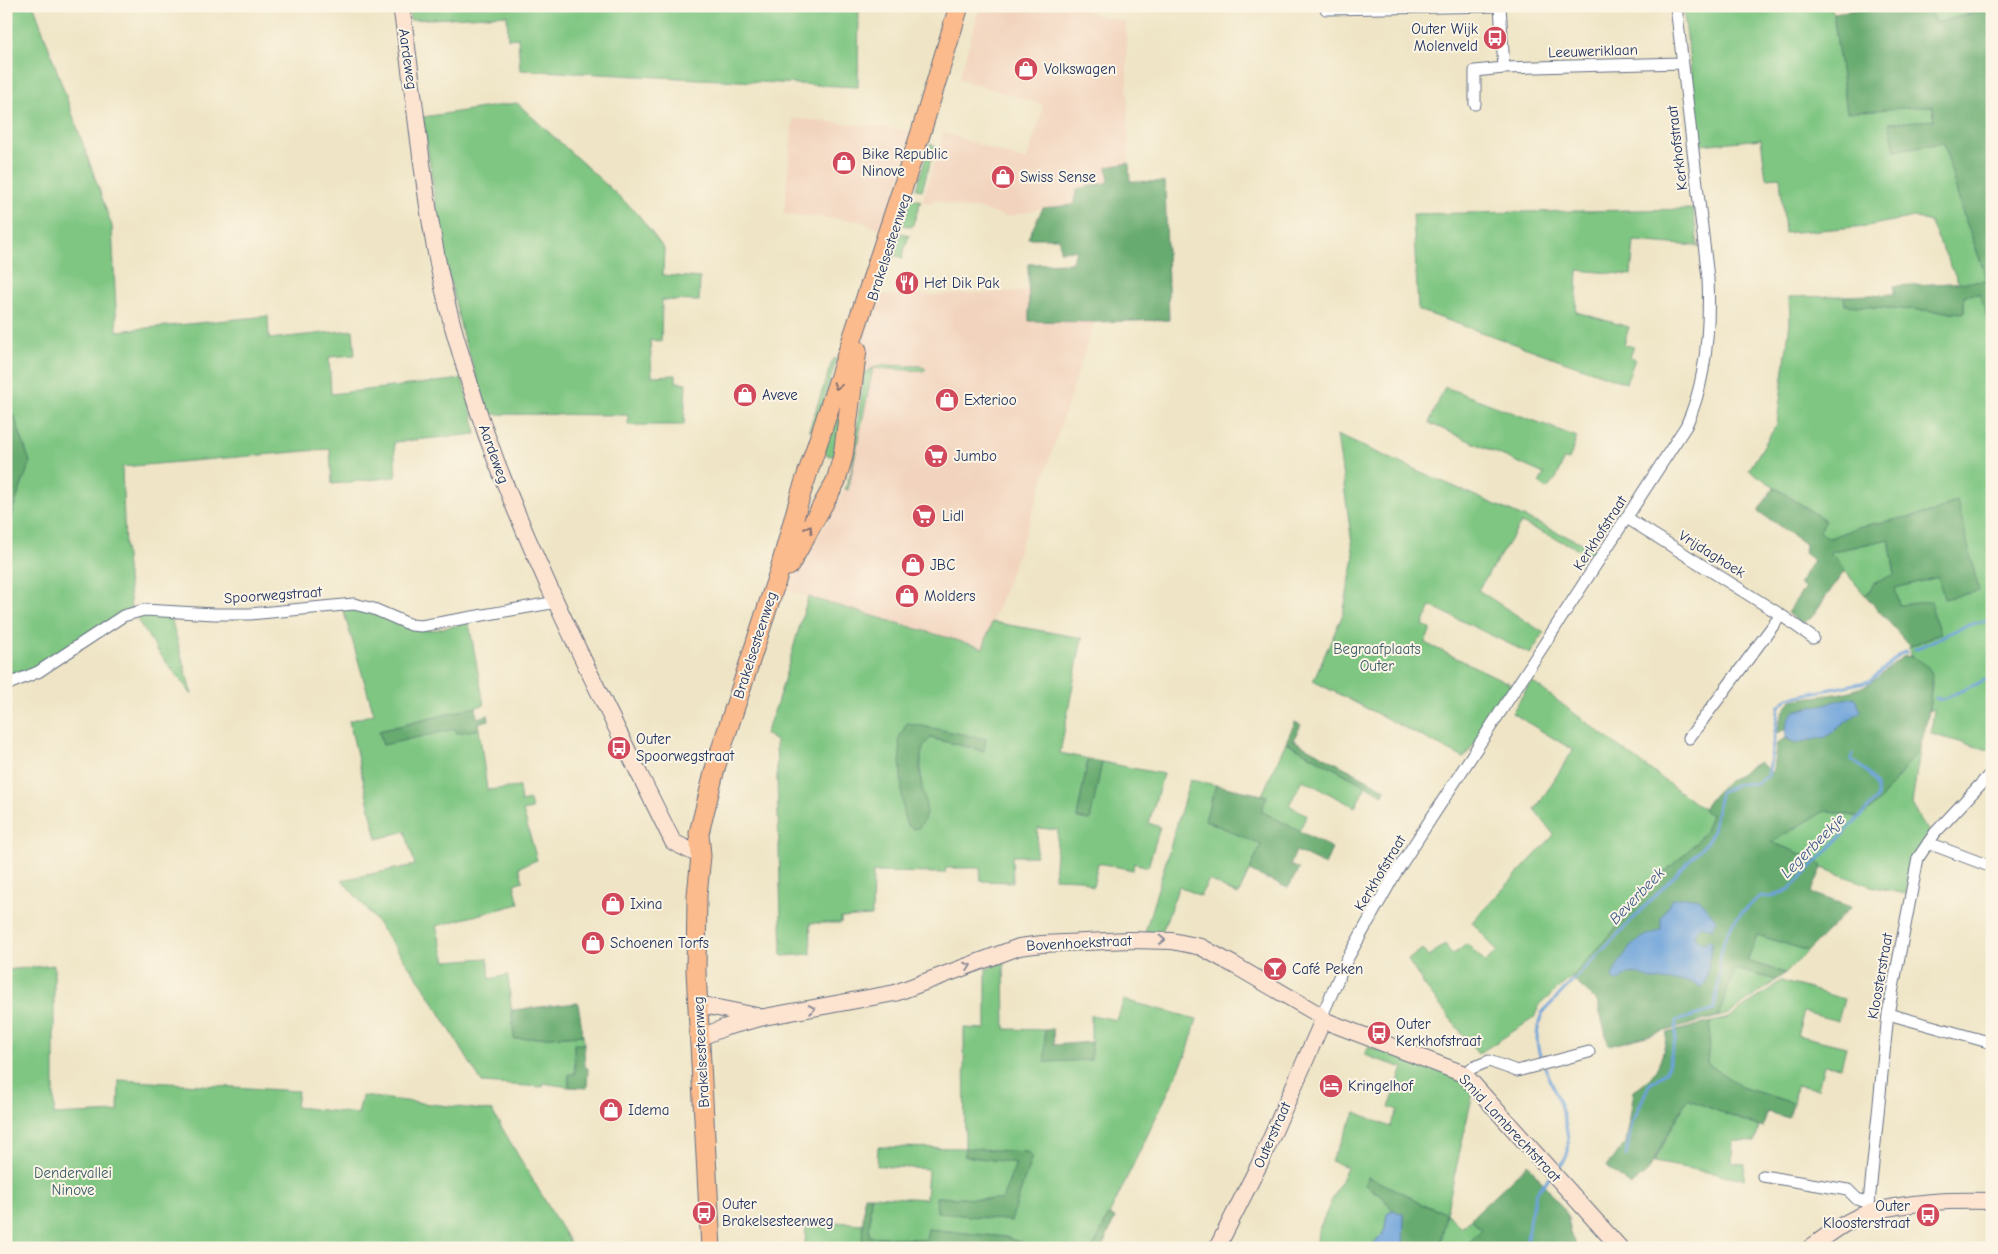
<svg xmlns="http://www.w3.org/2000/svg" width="1998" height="1254" font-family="'Comic Neue',sans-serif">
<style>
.built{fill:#f2d4be}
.green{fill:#7fc682;stroke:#4d7a70;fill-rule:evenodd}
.forest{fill:#67ab70;stroke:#416d67}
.water{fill:#6da3da;stroke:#44699c}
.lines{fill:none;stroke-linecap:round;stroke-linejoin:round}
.stream{stroke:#6da3da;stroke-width:3}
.street-casing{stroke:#656f82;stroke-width:13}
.secondary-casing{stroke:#656f82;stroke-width:18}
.primary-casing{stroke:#656f82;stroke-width:21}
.street{stroke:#fff;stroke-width:11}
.secondary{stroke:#fde4d1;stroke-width:16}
.primary{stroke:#fbbb8c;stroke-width:19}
.oneway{stroke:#806e73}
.oneway2{stroke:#8c8a98}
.labels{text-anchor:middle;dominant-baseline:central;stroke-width:4;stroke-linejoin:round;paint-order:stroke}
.poi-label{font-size:15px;fill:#1b2f5e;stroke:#fcf5e5;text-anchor:start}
.street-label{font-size:15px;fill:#1b2f5e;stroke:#fcf5e5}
.park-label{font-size:15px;fill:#395c69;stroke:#fcf5e5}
.water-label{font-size:16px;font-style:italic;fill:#385889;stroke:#fcf5e5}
</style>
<rect width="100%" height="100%" fill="#fcf5e5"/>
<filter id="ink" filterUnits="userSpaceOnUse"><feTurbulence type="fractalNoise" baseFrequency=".02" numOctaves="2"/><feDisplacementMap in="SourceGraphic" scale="10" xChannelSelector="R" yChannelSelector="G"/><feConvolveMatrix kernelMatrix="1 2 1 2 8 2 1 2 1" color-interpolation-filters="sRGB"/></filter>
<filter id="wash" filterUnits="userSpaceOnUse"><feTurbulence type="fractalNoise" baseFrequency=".0096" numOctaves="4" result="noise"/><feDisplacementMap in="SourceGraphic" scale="20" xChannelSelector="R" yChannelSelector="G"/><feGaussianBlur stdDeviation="1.12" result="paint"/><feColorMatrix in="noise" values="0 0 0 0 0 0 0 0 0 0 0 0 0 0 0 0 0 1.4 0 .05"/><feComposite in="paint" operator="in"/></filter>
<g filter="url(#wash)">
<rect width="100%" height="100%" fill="#efe5c6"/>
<path class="built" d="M980,6H1068L1082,8L1097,15L1126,22L1129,163L1108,167L1109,182L1077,189L1073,205L1043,208L1007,217L977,208H962L933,199L932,204L922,201L943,135L942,132L1026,161L1040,119L1043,105L959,79Z
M793,118L915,131L884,231L860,221L784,214Z
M1029,291V321L1094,322L1029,523L983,648L785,590L801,561L826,523L847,484L864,378L861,359L864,330L876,295H937Z"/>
<path class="green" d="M6,6H34L112,226L117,331L268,316L269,339L353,330L355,355L329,357L331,394L462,379L473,416L476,434L394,442L396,477L332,484L330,449L122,467L125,547L131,609L23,676L6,681V529L30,462L14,416L6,412Z
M408,6H859L858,87L520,70L518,38L508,39L507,15L410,20Z
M1683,6H1832L1847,112L1933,105L1934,120L1896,150L1944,143L1961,208L1988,282L1959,283L1930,222L1914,217L1867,226L1785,233L1780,177L1766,178L1761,139L1700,145Z
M1926,6H1992V8L1936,23Z
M517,103L637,213L664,249L663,275L700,278L699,301L662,300L661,341L650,340L652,376L676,375V382L686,383L684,425H628V415L489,414L463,336L440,237L423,117Z
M930,144L935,146L922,190L916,189Z
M911,198L921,201L912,227L903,225Z
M1693,209L1698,246L1634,241L1631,275L1578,270L1576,312L1629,327L1624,344L1634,347L1630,357L1635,359L1626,383L1418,310L1413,214Z
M900,233L909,235L902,258L894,255Z
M1980,294L1992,333V640L1990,644L1992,651V751L1931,734L1934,709L1929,711L1932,684L1931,671L1921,662L1910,656L1909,647L1941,633L1933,616L1899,605L1895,588L1938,577L1956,500L1934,512L1858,527L1830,538L1819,532L1825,520L1749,470L1777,424L1790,322L1789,297L1844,296L1845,305L1964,313V295Z
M833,359H837L814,431L809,430Z
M879,365L920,366L926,369L923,371L873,368L848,490L845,489L851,472L864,374L869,370Z
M849,371L837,454L829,456L825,453L824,447Z
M1445,387L1577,437L1569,460L1564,459L1557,477L1547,489L1539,483L1544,474L1429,423Z
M1337,435L1598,550L1594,556L1521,523L1478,590L1544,633L1530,654L1431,606L1423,625L1431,629L1425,643L1515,686L1464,758L1313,681L1343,614L1354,558Z
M1889,539L1895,575L1873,584L1871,590L1865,595L1829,552Z
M808,597L983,648L992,622L1082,638L1060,753L1088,759L1077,818L1090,820L1102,762L1163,774L1149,823L1160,827L1148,867L1134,863L1133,870L1098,863L1093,887L1080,879L1054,878L1058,830L1038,828L1036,856H1012L1013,882L981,881L980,868H946L945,873L873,872L872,916L841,918V923H810L811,954L782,956L776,741L765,734L777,704ZM907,723L985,739L984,751L930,738L926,742L921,751V783L926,811L918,828H913L907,824Z
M355,608L421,630H434L469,623L484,705L379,731L383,745L455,728L457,733L479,729L487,790L519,787L521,802L530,800L532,809L523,811L537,860L519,867L523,881L514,884L519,904L436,926L446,961L488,958L490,979L508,975L514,1039L583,1035L584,1044L574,1045L575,1074L569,1075V1087L543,1083V1087L482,1083L423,985L370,913L342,880L415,865L405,831L377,839L349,721L374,714L343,609Z
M142,614H170L192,695L159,653L138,621Z
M1531,681L1711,815L1710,822L1704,833L1691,848L1633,901L1629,914L1571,978L1539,1005L1534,1018L1478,1054L1424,985L1408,960L1422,949L1428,957L1445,944L1452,955L1467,944L1485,962L1497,951L1472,922L1554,835L1535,810L1573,750L1512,713Z
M1286,742L1366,786L1355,807L1303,780L1289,805L1307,815L1299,831L1261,811L1267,796L1262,795Z
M1920,749L1912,804L1922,824L1930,831C1913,855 1910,864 1906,894L1874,887L1822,868L1819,861L1771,842L1825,811L1860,817L1876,805Z
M1190,780L1216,785L1205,820L1261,845L1238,895L1209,880L1200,896L1179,886L1162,932H1145Z
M1757,935L1808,951L1785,973L1747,961Z
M1004,962L1005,1029L1045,1030V1062L1091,1060V1015L1117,1020L1124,1000L1197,1019L1187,1053L1093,1248H1037L1005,1237L928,1229L926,1240L869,1236L871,1196L926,1199L928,1169L877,1166L878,1147L965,1148L964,1028L986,1029V969ZM965,1156H1032L1011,1221L937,1212V1197L1002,1200L1016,1163Z
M54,965V1115L118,1112L119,1080L298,1091L296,1107L358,1114L362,1096L492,1111L573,1248H548L542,1246L541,1248H6V970Z
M1735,969L1777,980L1729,1014L1718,1017Z
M1781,981L1844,999L1838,1021L1804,1012L1797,1035L1846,1047L1841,1067L1824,1065L1818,1089L1796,1085L1793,1103L1741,1087L1707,1063L1711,1022L1729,1018Z
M1369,1047C1404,1058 1447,1065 1473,1093L1446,1213L1461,1227L1470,1219L1482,1229L1464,1248H1440L1446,1213L1421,1204L1407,1195L1369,1178L1374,1192L1381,1195L1393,1210L1387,1214L1384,1234L1369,1248H1320L1317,1241L1318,1231L1347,1167L1331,1161L1356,1112L1390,1127L1398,1110L1389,1107L1403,1068L1364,1055Z
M1687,1099L1759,1127L1755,1142L1733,1141L1732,1163L1745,1164L1744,1179L1654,1162Z
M806,1220L863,1224L862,1247L877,1248H805Z"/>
<path class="forest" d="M1883,6H1926L1936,23L1992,8V333L1980,294L1964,295V313L1845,305L1844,296L1894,294V286L1988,281L1961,208L1944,143L1895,150L1889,123L1934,120L1933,106L1847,112L1833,13Z
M1129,163L1130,181L1165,182L1169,320L1094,322L1029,321L1028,264L1071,263L1077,250L1060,251L1059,238H1028L1043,208L1073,205L1077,189L1109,182L1107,167Z
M6,412L14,416L30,462L6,529Z
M1774,487L1826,521L1819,532L1830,538L1858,527L1934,512L1957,500L1979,591L1944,599L1938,577L1895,588L1899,605L1932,601L1933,616L1941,633L1910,646L1865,595L1871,590L1873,584L1895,574L1889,539L1830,552L1845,570L1811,618L1801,624L1787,613L1805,587L1799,584L1813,560L1804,553L1805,544L1758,511Z
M1905,656C1915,656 1930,665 1932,675L1929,711L1920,749L1876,805L1860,817L1825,811L1771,842L1819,861L1822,868L1811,893L1851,907L1808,951L1757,935L1747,961L1785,973L1777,980L1735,969L1718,1017L1609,1046L1597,1001L1571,978L1629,914L1633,901L1691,848L1704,833L1711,815L1703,810C1714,788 1738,774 1759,762L1772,773L1777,743L1786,738L1790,741L1817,705C1798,710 1791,708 1786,729L1777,733C1780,719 1782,711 1792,700C1815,695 1848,696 1868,684C1882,676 1891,663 1905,656Z
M476,707L477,718L488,715L489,720L478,723L479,729L457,733L455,729L383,745L379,731Z
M1295,722L1301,725L1293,740L1385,789L1383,795L1286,742Z
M907,723L986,739L984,751L931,738C916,749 920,776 923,793C924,799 927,806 926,812C925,821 917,837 907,824C905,822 904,816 903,813L899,738Z
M1088,759L1102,762L1090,820L1077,818Z
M1216,785L1267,796L1261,811L1332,848L1325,865L1296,851L1290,865L1299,869L1288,888L1249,871L1261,845L1205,820Z
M578,1003L583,1035L514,1039L512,1010Z
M1711,1022L1707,1063L1741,1087L1793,1103L1789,1118L1767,1112L1763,1128L1687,1099L1648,1171L1631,1186L1606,1166L1626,1143L1634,1091C1658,1076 1662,1060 1667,1033Z
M1053,1029L1054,1045L1091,1042V1060L1045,1062V1030Z
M574,1044H584L585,1068H588L587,1088L569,1087V1074H575Z
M965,1148L1027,1152L1032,1156L1011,1221L937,1212L936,1197L1002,1200L1016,1163L964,1156Z
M1528,1164L1567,1214L1571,1233L1577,1248H1464L1482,1229L1470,1219Z
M1368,1177L1407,1195L1421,1204L1446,1213L1440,1248H1403L1404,1215L1393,1210L1381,1195L1365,1185Z
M864,1196H871L869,1236L926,1240L928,1229L1005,1237L1037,1248L862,1247Z
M1109,1215L1115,1218L1102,1248H1093Z"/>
<path class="water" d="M1854,697L1861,711L1826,737L1795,743L1786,738C1786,728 1786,717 1795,711Z
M1685,897L1699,899L1717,921L1712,929L1702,925L1694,934L1696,940L1703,943L1712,940L1706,982L1701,987C1688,977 1668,983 1652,979C1644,977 1637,972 1629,974C1623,976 1622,981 1616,981L1612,978C1615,967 1632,941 1643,937C1650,934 1654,934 1661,929V919L1671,900Z
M1393,1210L1404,1215L1403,1248H1369L1384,1234L1387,1214Z"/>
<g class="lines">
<path class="stream" d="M1915,649C1939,640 1968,620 1992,621
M1936,698L1941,700L1992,677
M1676,1028V1021L1714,1010C1726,955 1708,936 1761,896L1771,897L1790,889L1877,799C1880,780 1864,769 1851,759L1853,754
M1542,1061C1535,1044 1536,1031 1542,1013L1707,842L1713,831L1720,793L1738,784L1756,783L1768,776L1779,706L1788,698L1870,681L1900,654L1906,652
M1545,1067C1554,1088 1571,1128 1568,1151C1567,1158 1561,1166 1556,1171
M1626,1156L1632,1123L1649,1085L1666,1072L1675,1041L1676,1031
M1526,1248L1530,1216L1536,1193L1550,1177"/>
</g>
</g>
<g filter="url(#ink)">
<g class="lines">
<g class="street-casing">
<path id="street" d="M1326,6V9L1500,6L1504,68L1475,71V104
M1504,68L1682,63
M1627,518L1781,615L1813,638
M6,685L38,672L123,616L144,610L214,614H250L354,604L374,609L411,625L421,626L557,602
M1689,738L1781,615
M1928,843L1992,867
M1888,1014L1992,1043
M1323,1020L1324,1011L1346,961L1395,874L1686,426C1707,381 1710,327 1708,278L1676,6
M1464,1074L1472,1068L1489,1061L1517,1071L1589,1052
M1763,1176L1848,1190L1857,1199L1869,1203
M1868,1213L1888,1014L1918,858L1935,833L1992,772"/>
</g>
<g class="secondary-casing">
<path id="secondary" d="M401,6C418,113 424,223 453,327C464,365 475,404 489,442C539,578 609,712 673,842L701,856
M698,1004L757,1016
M701,1037L726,1027L764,1017L895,993L1019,947L1042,944L1129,940L1172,941L1201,947L1234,965L1318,1014L1323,1020L1464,1074L1620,1248
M1217,1248L1261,1161L1323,1020
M1810,1248C1828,1235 1848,1219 1869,1213C1909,1201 1951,1200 1992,1201"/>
</g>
<g class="primary-casing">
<path id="primary" d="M789,566L836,481L843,456L857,350
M711,1248L696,971L697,895L701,856L699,833L716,765L780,569L801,493L921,132L959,6"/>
</g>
<use href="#street" class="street"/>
<use href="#secondary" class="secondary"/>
<use href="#primary" class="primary"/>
</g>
<defs><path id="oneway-chevron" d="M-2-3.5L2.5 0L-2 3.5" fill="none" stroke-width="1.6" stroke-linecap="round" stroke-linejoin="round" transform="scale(1.25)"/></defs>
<g class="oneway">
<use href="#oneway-chevron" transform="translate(837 386) rotate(108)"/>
<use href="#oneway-chevron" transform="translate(809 529) rotate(-59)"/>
</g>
<g class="oneway2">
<use href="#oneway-chevron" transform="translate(1162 940) rotate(1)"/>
<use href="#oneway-chevron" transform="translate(968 966) rotate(-21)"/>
<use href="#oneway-chevron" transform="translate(812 1009) rotate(-10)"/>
</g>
</g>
<defs>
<g id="bus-disc" transform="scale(1.25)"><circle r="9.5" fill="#d1495b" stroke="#fcf5e5"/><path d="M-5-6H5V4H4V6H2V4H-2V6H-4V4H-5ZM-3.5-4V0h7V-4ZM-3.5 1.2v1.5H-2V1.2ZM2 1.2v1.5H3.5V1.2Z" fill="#fff"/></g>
<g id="shop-disc" transform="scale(1.25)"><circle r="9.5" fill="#d1495b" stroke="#fcf5e5"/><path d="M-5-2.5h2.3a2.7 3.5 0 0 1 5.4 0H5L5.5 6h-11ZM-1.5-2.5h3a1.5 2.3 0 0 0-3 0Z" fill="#fff"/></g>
<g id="restaurant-disc" transform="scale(1.25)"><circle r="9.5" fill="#d1495b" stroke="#fcf5e5"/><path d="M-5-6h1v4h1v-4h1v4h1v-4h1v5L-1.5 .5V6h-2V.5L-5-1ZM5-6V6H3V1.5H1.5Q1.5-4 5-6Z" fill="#fff"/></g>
<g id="supermarket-disc" transform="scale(1.25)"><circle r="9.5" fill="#d1495b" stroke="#fcf5e5"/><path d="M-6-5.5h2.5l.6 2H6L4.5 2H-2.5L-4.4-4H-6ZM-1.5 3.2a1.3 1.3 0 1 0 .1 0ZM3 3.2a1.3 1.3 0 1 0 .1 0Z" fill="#fff"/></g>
<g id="bar-disc" transform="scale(1.25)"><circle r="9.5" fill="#d1495b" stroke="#fcf5e5"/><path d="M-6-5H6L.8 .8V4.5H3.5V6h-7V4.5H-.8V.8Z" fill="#fff"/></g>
<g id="hotel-disc" transform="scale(1.25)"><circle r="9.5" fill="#d1495b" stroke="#fcf5e5"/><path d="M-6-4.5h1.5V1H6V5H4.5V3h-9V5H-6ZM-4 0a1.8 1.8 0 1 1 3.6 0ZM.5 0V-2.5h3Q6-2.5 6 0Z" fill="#fff"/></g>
</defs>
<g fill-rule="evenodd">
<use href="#bus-disc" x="1495" y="38"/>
<use href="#shop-disc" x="1026" y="69"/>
<use href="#shop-disc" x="844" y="163"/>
<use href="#shop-disc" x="1003" y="177"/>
<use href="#restaurant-disc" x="907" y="283"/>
<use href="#shop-disc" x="745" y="395"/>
<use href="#shop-disc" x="947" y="400"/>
<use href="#supermarket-disc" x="936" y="456"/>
<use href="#supermarket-disc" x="924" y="516"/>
<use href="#shop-disc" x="913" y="565"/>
<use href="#shop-disc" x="907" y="596"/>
<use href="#bus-disc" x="619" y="748"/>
<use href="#shop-disc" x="613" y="904"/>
<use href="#shop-disc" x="593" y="943"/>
<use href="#bar-disc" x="1275" y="969"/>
<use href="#bus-disc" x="1379" y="1033"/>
<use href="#hotel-disc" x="1331" y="1086"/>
<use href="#shop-disc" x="611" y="1110"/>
<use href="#bus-disc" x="704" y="1213"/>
<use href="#bus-disc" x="1928" y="1215"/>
</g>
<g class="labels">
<g class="poi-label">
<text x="1478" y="29" text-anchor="end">Outer Wijk<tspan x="1478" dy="17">Molenveld</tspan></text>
<text x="1044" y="69">Volkswagen</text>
<text x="862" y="154">Bike Republic<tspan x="862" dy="17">Ninove</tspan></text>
<text x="1020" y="177">Swiss Sense</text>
<text x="924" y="283">Het Dik Pak</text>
<text x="762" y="395">Aveve</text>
<text x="964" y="400">Exterioo</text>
<text x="954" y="456">Jumbo</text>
<text x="942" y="516">Lidl</text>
<text x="930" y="565">JBC</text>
<text x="924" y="596">Molders</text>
<text x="636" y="739">Outer<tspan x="636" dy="17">Spoorwegstraat</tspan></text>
<text x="630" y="904">Ixina</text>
<text x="610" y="943">Schoenen Torfs</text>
<text x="1292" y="969">Café Peken</text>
<text x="1396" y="1024">Outer<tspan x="1396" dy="17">Kerkhofstraat</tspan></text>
<text x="1348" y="1086">Kringelhof</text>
<text x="628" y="1110">Idema</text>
<text x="722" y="1204">Outer<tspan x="722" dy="17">Brakelsesteenweg</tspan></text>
<text x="1910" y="1206" text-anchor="end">Outer<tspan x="1910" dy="17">Kloosterstraat</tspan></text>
</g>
<g class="street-label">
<text transform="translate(1593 51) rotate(-2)">Leeuweriklaan</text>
<text transform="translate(408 59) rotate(82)">Aardeweg</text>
<text transform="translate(1677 148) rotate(-97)">Kerkhofstraat</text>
<text transform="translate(889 247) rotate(-72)">Brakelsesteenweg</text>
<text transform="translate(494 454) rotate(70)">Aardeweg</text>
<text transform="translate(1600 533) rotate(-57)">Kerkhofstraat</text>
<text transform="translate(1712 554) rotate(32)">Vrijdaghoek</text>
<text transform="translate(273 595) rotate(-4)">Spoorwegstraat</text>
<text transform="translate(755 645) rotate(-72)">Brakelsesteenweg</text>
<text transform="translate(1380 873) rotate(-59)">Kerkhofstraat</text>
<text transform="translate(1079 943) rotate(-3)">Bovenhoekstraat</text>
<text transform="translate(1880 976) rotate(-80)">Kloosterstraat</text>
<text transform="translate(701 1052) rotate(-93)">Brakelsesteenweg</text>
<text transform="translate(1510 1128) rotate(47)">Smid Lambrechtstraat</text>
<text transform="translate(1272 1135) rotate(-66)">Outerstraat</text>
</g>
<g class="park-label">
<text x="1377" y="649">Begraafplaats<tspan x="1377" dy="17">Outer</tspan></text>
<text x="73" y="1173">Dendervallei<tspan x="73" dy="17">Ninove</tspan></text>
</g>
<g class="water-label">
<text transform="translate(1813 846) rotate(-45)">Legerbeekje</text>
<text transform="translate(1637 896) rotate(-46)">Beverbeek</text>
</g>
</g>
<rect width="1998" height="1254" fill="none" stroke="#fcf5e5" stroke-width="25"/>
</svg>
